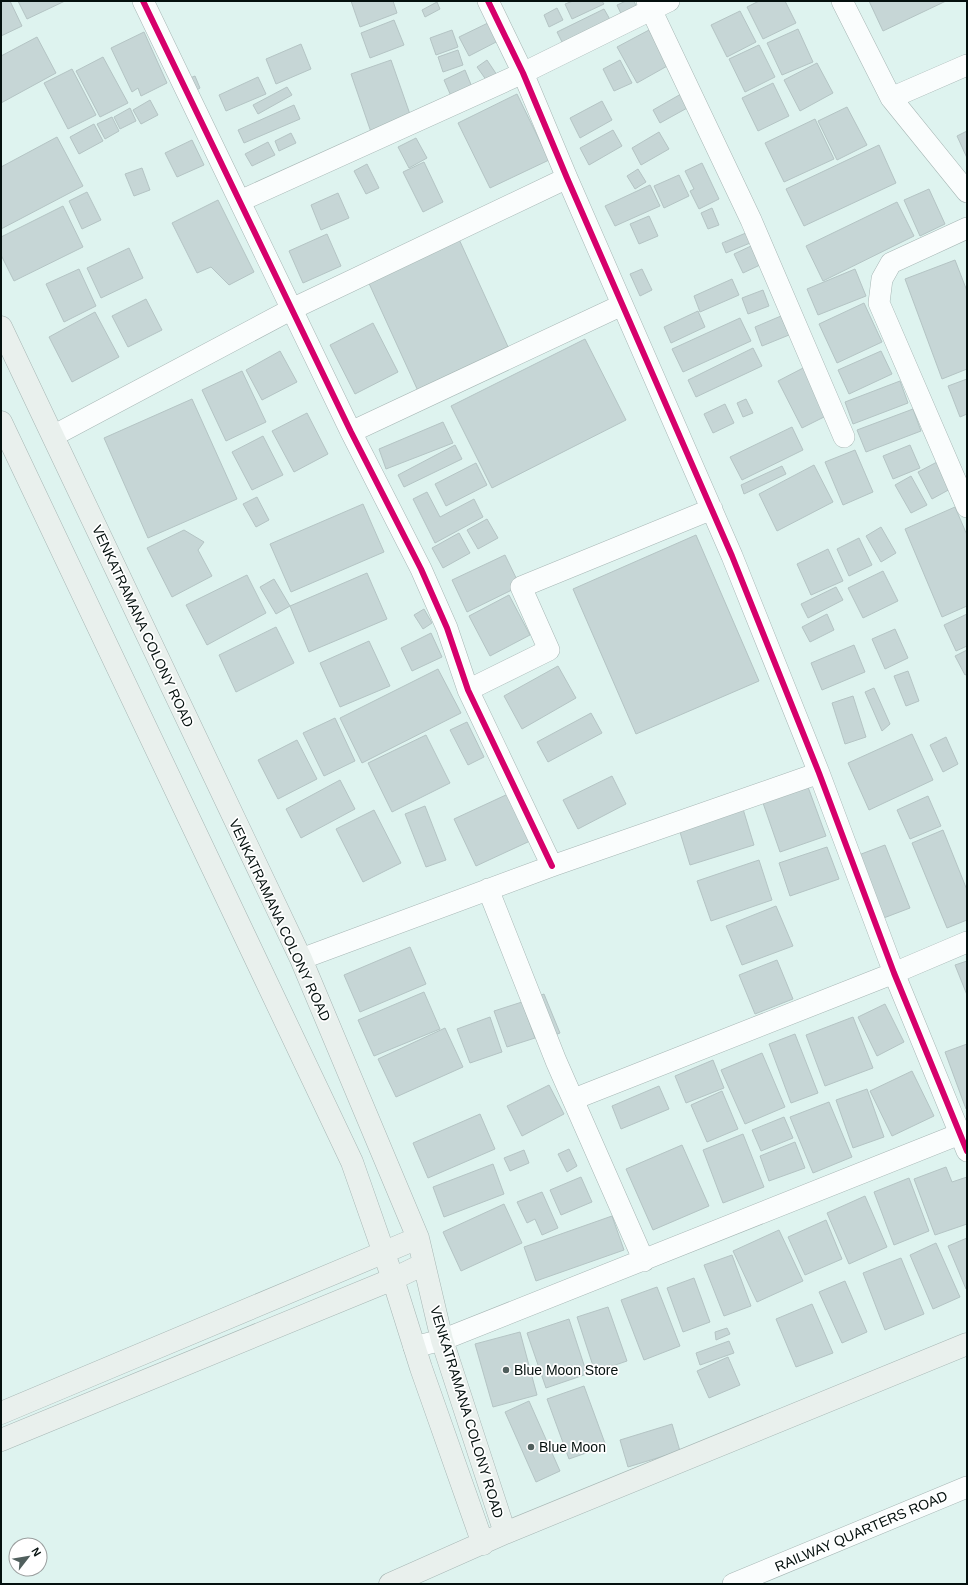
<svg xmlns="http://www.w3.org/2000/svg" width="968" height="1585" font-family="Helvetica,sans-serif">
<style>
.building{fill:#c6d6d6;stroke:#b4c4c4}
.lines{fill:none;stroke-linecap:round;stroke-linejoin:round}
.street-casing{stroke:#a6b6b4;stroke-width:22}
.secondary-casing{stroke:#a6b6b4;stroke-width:23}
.street{stroke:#fafdfd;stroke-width:21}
.secondary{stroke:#e9f0ed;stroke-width:22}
.cycleway-casing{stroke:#fff;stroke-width:8}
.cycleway{stroke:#d6006c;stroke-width:6}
.poi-dot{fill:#505f5d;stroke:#fff;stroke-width:1.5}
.labels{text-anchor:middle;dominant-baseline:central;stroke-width:3.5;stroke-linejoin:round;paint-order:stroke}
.street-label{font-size:14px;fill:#04100e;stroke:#fff}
.poi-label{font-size:14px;fill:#04100e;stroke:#fff;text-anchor:start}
</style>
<rect width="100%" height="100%" fill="#def3ef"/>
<path class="building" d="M1,1H10L22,26L1,36Z
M18,1H65L27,19Z
M351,1H393L397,13L360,27Z
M573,1H602L604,4L572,19L565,4Z
M626,1H634L638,11L623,18L617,5Z
M759,1H785L796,23L763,39L747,7Z
M869,1H946L883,31Z
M437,2L440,9L425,17L422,10Z
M557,8L563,20L549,27L544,15Z
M604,9L612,23L564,46L557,32Z
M740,11L756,42L727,57L711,25Z
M394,20L404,45L370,58L361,33Z
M490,22L500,40L469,56L459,37Z
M798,29L813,62L782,75L767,43Z
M452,30L458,47L436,55L430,38Z
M649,30L669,65L637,83L617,47Z
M144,32L167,83L141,96L138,88L132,92L111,48Z
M37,37L56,73L1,103V56Z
M301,44L311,69L276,84L266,59Z
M759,45L775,77L745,92L729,59Z
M458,50L463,65L443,72L438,57Z
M103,57L128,103L100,117L76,71Z
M391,60L412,120L372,135L351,74Z
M487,60L499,78L489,84L477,67Z
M620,60L632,83L614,91L603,69Z
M817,63L833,93L800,111L784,80Z
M72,69L96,115L68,129L44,83Z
M465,70L472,87L451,96L444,80Z
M195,76L200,88L195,91L190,78Z
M258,77L266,94L226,111L219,95Z
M773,83L789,116L758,131L742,98Z
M287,87L292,95L258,114L253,105Z
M517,94L549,160L490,188L458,123Z
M681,94L689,107L660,123L653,110Z
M150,100L158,115L141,124L133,110Z
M602,101L612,120L580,138L570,118Z
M294,105L300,119L244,143L238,130Z
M847,107L867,145L837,160L818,121Z
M130,108L136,121L120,129L114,117Z
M112,117L119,131L105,139L97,124Z
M815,119L834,159L784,182L765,143Z
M94,124L103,141L79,154L70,137Z
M613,130L622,146L589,165L580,148Z
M967,131V158L957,136Z
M659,132L669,149L641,165L632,148Z
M291,133L296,143L279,151L275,141Z
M57,137L83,186L1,229V167Z
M416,138L427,158L409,168L398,147Z
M192,140L204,165L177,177L165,153Z
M268,142L275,155L252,166L245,154Z
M879,145L896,183L804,226L786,189Z
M424,162L443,202L423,212L403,172Z
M702,163L719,199L699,209L690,191L694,189L685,171Z
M367,164L379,188L366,194L354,171Z
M142,168L150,190L134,196L125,174Z
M638,169L646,182L635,189L627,176Z
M679,175L689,196L664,208L654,186Z
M650,185L660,206L615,226L605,206Z
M929,189L945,224L920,236L904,200Z
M87,192L101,220L82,229L69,201Z
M338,193L349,218L321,230L311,205Z
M218,200L254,272L229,285L211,267L197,273L172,223Z
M897,202L914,236L823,281L806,246Z
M63,206L83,247L14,281L1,255V237Z
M712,208L719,225L708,229L701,213Z
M649,216L658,236L639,244L630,224Z
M753,230L755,241L726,253L722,243Z
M327,234L341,266L303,283L289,251Z
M458,237L509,349L418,391L367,279Z
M751,246L760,265L743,273L734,254Z
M129,248L143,278L101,298L87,268Z
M955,260L967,291V369L942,379L905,279Z
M79,269L96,306L64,322L46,284Z
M642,269L652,290L640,296L630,274Z
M855,269L866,296L818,315L807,289Z
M732,279L739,295L700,312L694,296Z
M763,290L769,306L748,314L742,298Z
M146,299L162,330L128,347L112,316Z
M864,303L882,342L837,363L819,324Z
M698,311L705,327L671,343L664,327Z
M95,312L119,357L72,382L49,337Z
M781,316L789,335L762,346L755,327Z
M740,318L751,341L683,372L672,349Z
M373,323L398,372L355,394L330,345Z
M585,339L626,420L492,488L451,406Z
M753,348L762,366L696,397L688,380Z
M280,351L297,382L262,400L246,370Z
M881,351L892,374L849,394L838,370Z
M805,367L828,415L802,428L778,381Z
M242,371L266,422L226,441L202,390Z
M967,379V414L960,417L948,386Z
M900,381L908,403L853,424L845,402Z
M192,399L237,499L148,538L104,438Z
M746,399L753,413L743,417L737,403Z
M725,404L734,423L713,433L704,414Z
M913,409L921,431L866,452L857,430Z
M307,413L328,454L294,472L272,431Z
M443,422L453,443L386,469L379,449Z
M792,427L803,450L742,480L730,457Z
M263,436L283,475L252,490L232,452Z
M455,445L462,459L404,487L398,475Z
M910,445L920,468L893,479L883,456Z
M855,450L873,492L843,505L825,462Z
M937,462L952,488L932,499L918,472Z
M476,463L487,485L446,506L435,484Z
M814,465L833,502L777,531L759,494Z
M782,466L786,474L744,494L741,485Z
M911,476L927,505L911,513L895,485Z
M427,492L440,517L474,499L483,517L435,543L413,499Z
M257,497L269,520L256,527L243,504Z
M363,504L384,552L291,592L270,544Z
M955,507L967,535V606L942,617L905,529Z
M487,519L498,538L478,549L467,530Z
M881,527L896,553L881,562L866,536Z
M184,530L204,542L198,550L212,576L172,597L147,548Z
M459,533L470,553L443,568L432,548Z
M696,535L759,681L636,734L573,589Z
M859,538L872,565L849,576L837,549Z
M828,549L843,581L811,595L797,564Z
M505,555L520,586L467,612L452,580Z
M883,571L898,601L863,618L848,588Z
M367,573L387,619L309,652L290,606Z
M247,575L266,613L207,645L186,605Z
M274,579L290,606L276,614L260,587Z
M836,587L843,600L808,618L801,604Z
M509,595L530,635L490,656L469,616Z
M424,609L432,623L423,629L414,615Z
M827,614L834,630L810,642L802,627Z
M967,614V646L956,651L944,625Z
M276,627L294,663L236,692L219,655Z
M895,629L908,658L885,669L872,639Z
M431,633L442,657L412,671L401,648Z
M369,641L390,686L340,707L320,663Z
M854,645L865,672L822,690L811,663Z
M967,650V674L965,675L955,656Z
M558,666L576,698L522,729L504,696Z
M438,669L461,713L362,763L340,718Z
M908,671L919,701L906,706L894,676Z
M874,688L890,724L882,731L865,692Z
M853,696L866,737L845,744L832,703Z
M591,713L602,733L548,762L537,742Z
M335,718L355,761L324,776L303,733Z
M467,722L484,757L468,765L450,730Z
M912,734L933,780L869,810L848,763Z
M426,735L450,783L392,812L368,763Z
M946,737L958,764L943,772L930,745Z
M297,740L317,779L278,799L258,760Z
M612,776L626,804L578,829L563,800Z
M340,780L355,809L301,838L286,809Z
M808,787L826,836L780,852L763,803Z
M508,794L530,841L476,866L454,819Z
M928,796L941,826L910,839L897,810Z
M425,806L446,860L426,867L405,814Z
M743,809L754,845L690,865L679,829Z
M374,810L401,863L363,882L336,829Z
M943,830L967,890V920L947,928L912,843Z
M885,845L910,908L881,919L856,856Z
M827,847L839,879L790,896L779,863Z
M759,860L772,900L711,921L697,881Z
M776,906L793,946L742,965L726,926Z
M410,947L426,984L360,1012L344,975Z
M777,960L793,999L755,1014L739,975Z
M967,961V995L955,965Z
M424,992L440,1029L374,1056L358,1020Z
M544,994L560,1033L544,1039L529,1000Z
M522,1002L535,1038L507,1047L494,1011Z
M885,1004L904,1042L877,1056L858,1017Z
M490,1017L502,1052L470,1063L457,1029Z
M853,1017L873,1068L825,1086L806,1035Z
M445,1028L463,1067L396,1097L378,1059Z
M795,1034L818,1093L791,1103L769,1044Z
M967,1044V1108L966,1109L945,1052Z
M762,1053L785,1107L745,1124L721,1070Z
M713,1060L724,1088L686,1103L675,1076Z
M912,1071L934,1116L892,1136L870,1091Z
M549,1085L564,1114L522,1136L507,1106Z
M659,1086L669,1109L621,1129L612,1106Z
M867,1089L884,1137L853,1148L836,1100Z
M722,1091L738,1129L707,1142L691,1105Z
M829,1102L852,1157L813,1173L790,1117Z
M480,1114L495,1149L428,1178L413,1143Z
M784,1117L793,1138L761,1151L752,1130Z
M743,1134L764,1187L723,1203L703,1150Z
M795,1142L805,1168L769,1181L760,1156Z
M682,1145L709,1206L653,1230L626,1169Z
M569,1149L577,1166L567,1172L558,1154Z
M524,1150L529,1163L510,1171L504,1158Z
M493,1164L504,1194L444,1217L433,1187Z
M946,1167L952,1182L967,1177V1224L935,1235L914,1179Z
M581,1177L592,1202L561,1215L550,1190Z
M909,1178L929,1231L894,1245L874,1192Z
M542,1192L558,1228L542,1235L535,1219L527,1223L517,1202Z
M865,1196L887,1247L849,1264L827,1213Z
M504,1204L522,1243L461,1271L443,1232Z
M612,1216L624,1250L536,1281L524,1247Z
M826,1220L842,1259L805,1275L788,1237Z
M779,1230L803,1281L757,1302L733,1251Z
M967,1238V1289H966L948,1246Z
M936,1243L960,1297L933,1309L910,1255Z
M732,1255L751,1306L724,1316L704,1265Z
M901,1258L924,1314L885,1330L863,1273Z
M694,1278L710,1322L683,1332L667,1288Z
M845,1281L867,1332L842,1343L819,1292Z
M657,1287L680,1346L644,1360L621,1300Z
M812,1304L833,1353L796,1367L776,1319Z
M608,1307L627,1361L595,1372L577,1317Z
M569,1319L587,1374L546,1388L527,1333Z
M727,1328L730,1334L716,1340L715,1332Z
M520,1332L537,1395L493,1407L475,1344Z
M729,1341L734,1353L700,1365L696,1353Z
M728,1357L740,1385L709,1398L697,1371Z
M584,1386L606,1446L569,1459L547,1399Z
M529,1401L560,1471L536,1482L505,1412Z
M672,1424L680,1451L628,1467L620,1440Z"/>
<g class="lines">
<g class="street-casing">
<path id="street" d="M143,1L351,432L421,569L447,628L468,690L552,866
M488,1L523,73L567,178L732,556L819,773L894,973L967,1151
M647,1L751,220L844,437
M842,1L891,98L967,192
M891,98L967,65
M240,201L523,73L669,1
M967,228L891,263L882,279L879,303L967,507
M351,432L622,305
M53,436L292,309L567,178
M468,690L549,650L521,587L712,509
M488,889L556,1061L644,1261
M301,959L552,866L819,773
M574,1099L894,973L967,942
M414,1347L442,1340L967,1131
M733,1584L967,1487"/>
</g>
<g class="secondary-casing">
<path id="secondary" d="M1,327L301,959L418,1238L442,1340L505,1533
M1,422L352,1162L393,1279L421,1368L483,1544
M1,1413L418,1238
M1,1440L393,1279L424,1264
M390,1584L505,1533L967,1344"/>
</g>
<use href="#street" class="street"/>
<use href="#secondary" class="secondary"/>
<g class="cycleway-casing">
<path id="cycleway" d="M143,1L351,432L421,569L447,628L468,690L552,866
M488,1L523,73L567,178L732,556L819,773L894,973L967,1151"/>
</g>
<use href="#cycleway" class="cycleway"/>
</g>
<g class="poi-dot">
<circle cx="506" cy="1370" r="4"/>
<circle cx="531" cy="1447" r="4"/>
</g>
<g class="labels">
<g class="street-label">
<text transform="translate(143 626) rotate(65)">VENKATRAMANA COLONY ROAD</text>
<text transform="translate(280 920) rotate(65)">VENKATRAMANA COLONY ROAD</text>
<text transform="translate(467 1412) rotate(73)">VENKATRAMANA COLONY ROAD</text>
<text transform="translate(861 1531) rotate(-23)">RAILWAY QUARTERS ROAD</text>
</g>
<g class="poi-label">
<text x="514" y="1370">Blue Moon Store</text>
<text x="539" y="1447">Blue Moon</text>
</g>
</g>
<rect width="968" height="1585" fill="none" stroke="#04100e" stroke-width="4"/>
<g transform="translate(28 1557) rotate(59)"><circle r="19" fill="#ffffff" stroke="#9b9f9f"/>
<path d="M0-3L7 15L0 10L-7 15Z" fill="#505f5d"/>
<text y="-6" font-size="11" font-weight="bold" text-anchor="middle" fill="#04100e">N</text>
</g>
</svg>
